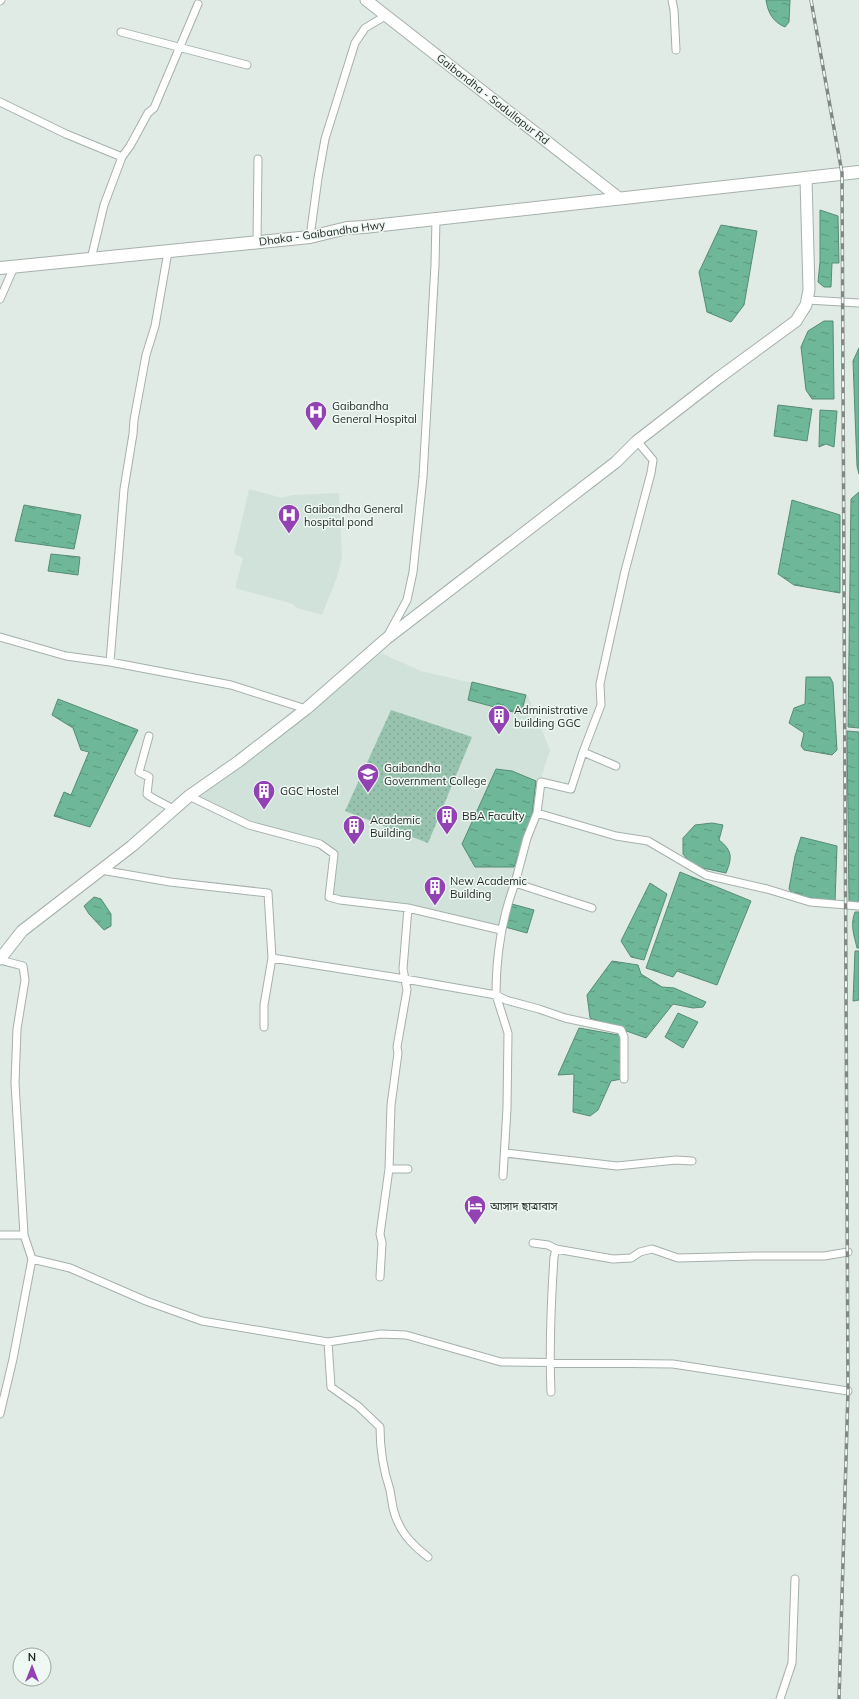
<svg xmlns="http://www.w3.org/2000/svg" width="859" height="1699" font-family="Mulish,'Noto Sans Bengali',sans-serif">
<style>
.built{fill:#d0e2d9}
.green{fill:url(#green-dots)}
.water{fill:url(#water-ripples);stroke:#568b75}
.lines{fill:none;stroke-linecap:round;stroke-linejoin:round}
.minor-casing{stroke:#a6b0ab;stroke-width:9}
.secondary-casing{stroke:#a6b0ab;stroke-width:13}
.primary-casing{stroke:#a6b0ab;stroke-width:14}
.minor{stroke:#fff;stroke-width:7}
.secondary{stroke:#fff;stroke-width:11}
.primary{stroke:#fff;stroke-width:12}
.rail-casing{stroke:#818884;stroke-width:3.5}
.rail{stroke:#eef9f4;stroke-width:2;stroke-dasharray:6;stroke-linecap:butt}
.labels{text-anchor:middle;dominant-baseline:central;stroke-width:3;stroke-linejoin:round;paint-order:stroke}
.street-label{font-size:11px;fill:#1f2321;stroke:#eef9f4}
.poi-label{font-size:11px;fill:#1f2321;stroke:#eef9f4;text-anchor:start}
</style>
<defs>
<pattern id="green-dots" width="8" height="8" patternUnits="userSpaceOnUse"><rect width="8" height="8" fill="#96c2ae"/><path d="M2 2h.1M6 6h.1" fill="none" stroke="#81a695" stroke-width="1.8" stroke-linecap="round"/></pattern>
<pattern id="water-ripples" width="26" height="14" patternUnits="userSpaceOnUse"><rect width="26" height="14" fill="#6eb899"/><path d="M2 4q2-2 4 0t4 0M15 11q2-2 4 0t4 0" fill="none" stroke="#5a957c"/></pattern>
</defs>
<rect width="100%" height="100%" fill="#e1ebe6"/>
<path class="built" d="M249,489L282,498L292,495L339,493L342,558L337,577L322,615L297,608L293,604L235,588L243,558L234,554Z
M381,653L421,671L528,696L550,750L537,790L500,930L330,896L334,854L195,798L308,712Z"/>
<path class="green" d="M391,710L472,737L428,843L345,811Z"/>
<path class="water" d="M766,0H790L789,22L785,27C773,22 768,13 766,0Z
M820,210L838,216L839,263H832L831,287H824L818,282L820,262Z
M721,225L757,231L744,305L731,322L707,312L699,272Z
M824,321H833L834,399H812L806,390L801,347L808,331Z
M859,348V474L857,466L853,361Z
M778,405L812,409L807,441L774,436Z
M820,410L837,411L834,447L826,444L819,447Z
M859,492V728L848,727L851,499Z
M792,500L840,515V593L794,585L778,574Z
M24,505L81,515L74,549L15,541Z
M51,554L80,557L78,575L48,571Z
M806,677H830L833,683L837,750L832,755L804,750L801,746L804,733L789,723L794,708L805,704Z
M472,682L526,695L521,714L468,700Z
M58,699L138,730L90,827L54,816L64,792L71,795L89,752L81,750L73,728L52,715Z
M847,731L859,732V902H849Z
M496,769L512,771L536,781L532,815L514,867H475L462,844Z
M712,823L723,825L719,840C733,851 732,858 726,873L693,866L683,854V838L695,825Z
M801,837L837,846L835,902L793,895L789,889L795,856Z
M680,872L751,901L717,985L677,971L673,977L646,968Z
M650,883L667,894L644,960L631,957L621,941Z
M94,897L101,899L111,914V926L104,930L89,914L84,906Z
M512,904L534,910L527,933L505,927Z
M855,912H859V948H857C854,935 850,925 855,912Z
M855,951H859V1000L853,1001Z
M612,961L638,965L641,974L662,987L674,988L706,1002L703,1007L693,1008L673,1004L646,1038L590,1018L587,995Z
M678,1013L698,1022L683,1048L665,1037Z
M579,1028L624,1036L622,1079L611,1081L598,1110L590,1116L573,1112L574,1074L558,1075Z"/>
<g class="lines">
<g class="minor-casing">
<path id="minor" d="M672,0L674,10L676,50
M0,1L1,0
M121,32L247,65
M0,102L66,134L122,157
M310,237L318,178L325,139L355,43L365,28L387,15
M257,242L258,159
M91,259L104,205L122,157L130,146L148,113L154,108L198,4
M0,299L14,267
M807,300L859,303
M388,635L407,600L413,572L423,477L435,265L436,219
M0,637L66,656L110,662L231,685L306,709
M110,662L124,489L133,434L134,420L146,355L155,326L168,252
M149,736L139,772L149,777L147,794C152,799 166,804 174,810
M616,766L583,752L601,705L600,684L603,670L625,571L651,473L653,460L637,441
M189,796L249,825L320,844L334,854L329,897L340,900L408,908L501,930
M537,813L616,836L648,841L706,875L767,889L810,902L859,906
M101,870L170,882L268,893L272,958L264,1005V1027
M515,883L527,838L537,813L541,782L571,789L583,752
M592,908L515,883C501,920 496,956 496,995L506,1000L539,1009L565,1018L621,1030L624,1037V1079
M272,958L405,979L496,995L508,1033L507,1108L503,1176
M0,960L23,966L25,980L17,1029L15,1083L24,1235L32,1259L13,1359L0,1414
M505,1153L617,1166L676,1160L692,1161
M389,1169H408
M0,1235H24
M533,1243L548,1245L556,1249L613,1259L631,1258L640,1252L652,1249L678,1258L755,1256H824L848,1252
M32,1259L70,1268L146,1301L202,1321L328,1342L381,1334L406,1335L501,1362L673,1364L848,1391
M380,1277L382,1243L380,1234L389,1169L391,1105L398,1053L397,1047L407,990L403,969L408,908
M328,1342L331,1387L358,1406L380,1427C380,1449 383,1469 390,1490C391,1496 392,1502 393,1508C398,1530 411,1544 428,1557
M551,1392C549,1346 551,1302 554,1257L556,1249
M780,1699L792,1663L795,1579"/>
</g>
<g class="secondary-casing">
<path id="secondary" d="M366,0L619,198
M0,959L22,931L132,846L189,796L239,761L306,709L386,639L616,462L637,441L717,379L796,321L806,305L809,290L806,179"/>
</g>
<g class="primary-casing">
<path id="primary" d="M0,268L310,237L347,228L364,227L859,172"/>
</g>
<use href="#minor" class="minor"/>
<use href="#secondary" class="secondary"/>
<use href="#primary" class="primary"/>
<g class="rail-casing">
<path id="rail" d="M811,0L842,173L848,1391L839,1699"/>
</g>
<use href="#rail" class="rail"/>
</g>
<defs>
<g id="hospital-pin" transform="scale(1.15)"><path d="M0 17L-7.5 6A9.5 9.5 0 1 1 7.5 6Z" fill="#9242b2" stroke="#eef9f4"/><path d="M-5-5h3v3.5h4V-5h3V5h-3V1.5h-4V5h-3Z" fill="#fff"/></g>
<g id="building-pin" transform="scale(1.15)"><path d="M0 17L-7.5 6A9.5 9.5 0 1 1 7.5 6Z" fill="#9242b2" stroke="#eef9f4"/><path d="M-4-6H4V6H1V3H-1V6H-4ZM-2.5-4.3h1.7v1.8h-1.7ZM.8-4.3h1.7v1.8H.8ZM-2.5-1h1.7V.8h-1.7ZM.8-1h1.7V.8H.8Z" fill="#fff"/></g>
<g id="university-pin" transform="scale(1.15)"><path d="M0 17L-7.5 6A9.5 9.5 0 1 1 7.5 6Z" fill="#9242b2" stroke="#eef9f4"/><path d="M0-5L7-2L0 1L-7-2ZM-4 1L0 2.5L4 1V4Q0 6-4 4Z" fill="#fff"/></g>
<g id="hotel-pin" transform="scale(1.15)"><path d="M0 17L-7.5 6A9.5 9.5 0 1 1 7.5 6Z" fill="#9242b2" stroke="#eef9f4"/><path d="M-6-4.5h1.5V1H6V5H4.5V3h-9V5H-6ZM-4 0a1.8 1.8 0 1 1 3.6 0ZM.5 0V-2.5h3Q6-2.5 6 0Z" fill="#fff"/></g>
</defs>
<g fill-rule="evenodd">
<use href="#hospital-pin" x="316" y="412"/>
<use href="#hospital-pin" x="289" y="515"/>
<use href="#building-pin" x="499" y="716"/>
<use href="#university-pin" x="368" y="774"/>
<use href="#building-pin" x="264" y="791"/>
<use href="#building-pin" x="447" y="816"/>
<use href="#building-pin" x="354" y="826"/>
<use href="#building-pin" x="435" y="887"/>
<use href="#hotel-pin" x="475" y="1206"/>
</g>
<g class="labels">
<g class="street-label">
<text transform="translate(493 99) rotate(38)">Gaibandha - Sadullapur Rd</text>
<text transform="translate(322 233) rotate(-8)">Dhaka - Gaibandha Hwy</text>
</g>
<g class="poi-label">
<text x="332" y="406">Gaibandha<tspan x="332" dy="13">General Hospital</tspan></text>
<text x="304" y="509">Gaibandha General<tspan x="304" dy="13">hospital pond</tspan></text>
<text x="514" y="710">Administrative<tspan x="514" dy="13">building GGC</tspan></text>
<text x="384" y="768">Gaibandha<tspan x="384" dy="13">Government College</tspan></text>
<text x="280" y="791">GGC Hostel</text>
<text x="462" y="816">BBA Faculty</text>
<text x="370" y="820">Academic<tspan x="370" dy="13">Building</tspan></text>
<text x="450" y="881">New Academic<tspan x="450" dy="13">Building</tspan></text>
<text x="490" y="1206">আসাদ ছাত্রাবাস</text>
</g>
</g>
<g transform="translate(32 1667)"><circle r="19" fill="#eef9f4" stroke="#9ba3a0"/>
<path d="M0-3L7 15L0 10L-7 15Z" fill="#9242b2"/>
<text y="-6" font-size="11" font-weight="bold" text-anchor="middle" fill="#1f2321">N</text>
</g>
</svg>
